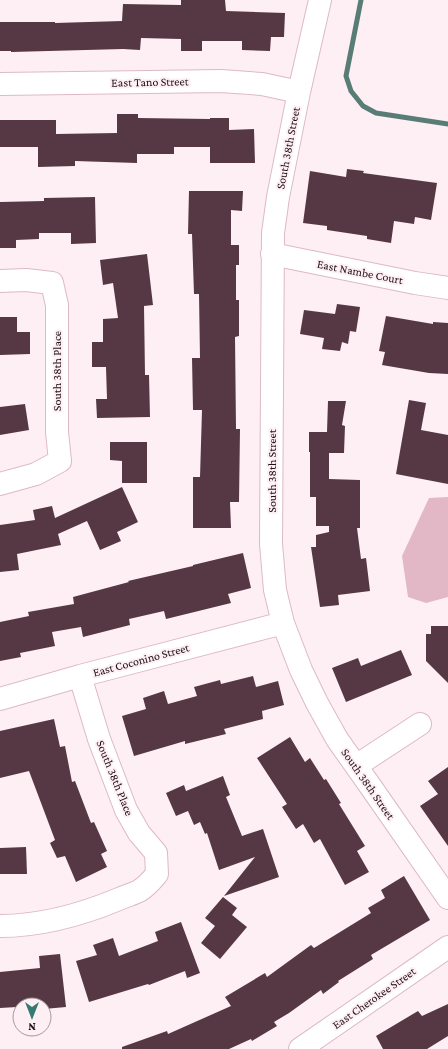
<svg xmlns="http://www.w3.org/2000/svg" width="448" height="1049" font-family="'Crimson Pro',serif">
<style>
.green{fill:#e2b7c6}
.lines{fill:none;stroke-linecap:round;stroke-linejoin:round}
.stream{stroke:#5a7c77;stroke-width:5}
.building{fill:#553843}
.minor-casing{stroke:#ddb9c6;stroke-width:24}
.minor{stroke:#fff;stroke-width:22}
.labels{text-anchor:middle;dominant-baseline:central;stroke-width:4;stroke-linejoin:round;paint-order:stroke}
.street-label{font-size:12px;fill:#1e1216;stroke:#feeff4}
</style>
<rect width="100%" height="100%" fill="#feeff4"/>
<path class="green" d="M448,497V597L426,603L408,597L402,556L429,498Z"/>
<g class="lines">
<path class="stream" d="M361,0L346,76L351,91L363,106L376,113L448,124"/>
</g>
<path class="building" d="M181,0H225L226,11L285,13L284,37H271L270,51L242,50V41H202V51H181V39L141,38L140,50L123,49L11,52V51H0V22H55V23L122,21L123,4L181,5Z
M117,114H138V118L210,119V118H229V130L254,129L255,163H210V147H174V154H137V163L75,161V166L38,167V147H0V120H56V134L117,133Z
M347,169L364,171L363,173L437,183L431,220L415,217L414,224L394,221L391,243L367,239V236L327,230V226L303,223L310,171L346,177Z
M189,191H243L242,211L231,210V245H239V265H236V300H239V336L235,337L236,429H240L239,502H230L231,528H193V477H200L202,410H193L192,358H200L199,294H194L192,234H188Z
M95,197L96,243L71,244V233H39V239L16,240V248H0V202L44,201V198Z
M147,254L153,305L144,306L145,375H149L150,417L97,418L96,399H107L106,367H92V342H103V319L118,318L113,283L103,285L100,260Z
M337,304L360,307L356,332L350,331L348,344L342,342L340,351L322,349L324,338L300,334L304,310L335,314Z
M386,316L433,324V322L448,323V374L429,373L382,365L385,352L379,351Z
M0,317H17V332H30V354L0,355Z
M409,400L426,403L421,430L448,435V484L396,474Z
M328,401H346L342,425L345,426L344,453H329V479L360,480V528H357L361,559L366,558L370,591L338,595L339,605L320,607L311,547H316V535L329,532V526H316V497H310V452H309V432H327Z
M25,404L29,430L0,435V407Z
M110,442H147V483H122V461L110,460Z
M122,487L138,522L117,532L121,541L100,550L87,521L58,534L61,545L17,554L19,570L0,572V525L35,520L33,510L52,506L55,518Z
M243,553L251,588L228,594L231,603L166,619L164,611L129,619L130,625L83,637L81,627L52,632L55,646L20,653L21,657L0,661V622L29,616L28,612L74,604L73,597L129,582L128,581L193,566V565Z
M431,626H448V683L426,661V634H431Z
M401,650L412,675L346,702L332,668L358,658L361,666Z
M253,676L256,687L278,681L284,705L262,711L263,719L224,729L226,734L185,744V741L134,756L122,716L146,709L143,698L164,691L168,704L197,696L194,687L220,680L221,684Z
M54,719L60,747L65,746L72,782L75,781L91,823L94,822L107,851L101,854L107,867L76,882L65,856L57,858L50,843L55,840L29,771L0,778V731Z
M290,737L305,762L310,758L324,780L326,779L341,803L339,804L365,846L357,851L369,872L345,885L320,839L314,843L303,824L296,829L282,807L287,804L257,758Z
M448,767V846L420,806L438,794L428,781Z
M223,776L230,795L226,797L242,836L263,829L279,877L224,896L255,857L219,870L207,833L205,834L200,822L194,825L188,811L176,816L166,793L184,785L186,791Z
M26,847L27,874H0V848Z
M404,876L430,920L371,955L373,959L338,981L339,982L323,994L321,990L289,1013L274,1022L277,1026L252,1041L251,1039L229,1049H122V1047L167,1031L168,1034L231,1006L225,997L265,973L267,977L311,945L314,948L371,913L368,908L385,898L381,890Z
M223,897L237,908L232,915L247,927L220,959L201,943L215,926L205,918Z
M181,922L200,973L187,978L185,971L149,985L148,984L89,1002L76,961L97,955L93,945L113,938L119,956L158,941L155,932Z
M60,954L66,1007L44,1009V1005H17V1007L0,1008V972L40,968L39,956Z
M448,1004V1036L427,1049H383L376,1036L418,1011L422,1016Z"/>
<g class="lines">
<g class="minor-casing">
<path id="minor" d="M320,0L299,92L278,197L273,233L271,544L275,590L283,623L301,670L317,703L337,739L373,790L448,898
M0,84L221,81L262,84L299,92
M272,254L415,283L448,288
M0,281L26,280L52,283L57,305V432L60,461L36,474L0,484
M0,699L80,676L283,623
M356,766L420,724
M0,926C40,926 83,914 119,899C126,896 133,894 139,891C146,887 152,880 157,874L156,853L139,833L126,810L99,739L80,676
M300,1049L448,947"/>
</g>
<use href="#minor" class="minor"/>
</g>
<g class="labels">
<g class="street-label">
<text transform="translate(150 82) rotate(-1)">East Tano Street</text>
<text transform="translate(288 148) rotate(-79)">South 38th Street</text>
<text transform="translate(360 272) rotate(11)">East Nambe Court</text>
<text transform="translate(57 371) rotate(-90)">South 38th Place</text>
<text transform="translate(272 471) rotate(-90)">South 38th Street</text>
<text transform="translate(141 660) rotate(-15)">East Coconino Street</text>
<text transform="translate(115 778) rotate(68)">South 38th Place</text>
<text transform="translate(368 784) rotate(55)">South 38th Street</text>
<text transform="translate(374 998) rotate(-35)">East Cherokee Street</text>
</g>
</g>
<g transform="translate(32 1017) rotate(180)"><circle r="19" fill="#feeff4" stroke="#a4979b"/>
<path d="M0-3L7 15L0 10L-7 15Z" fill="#367b71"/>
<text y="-6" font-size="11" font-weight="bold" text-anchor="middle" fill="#1e1216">N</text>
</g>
</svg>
